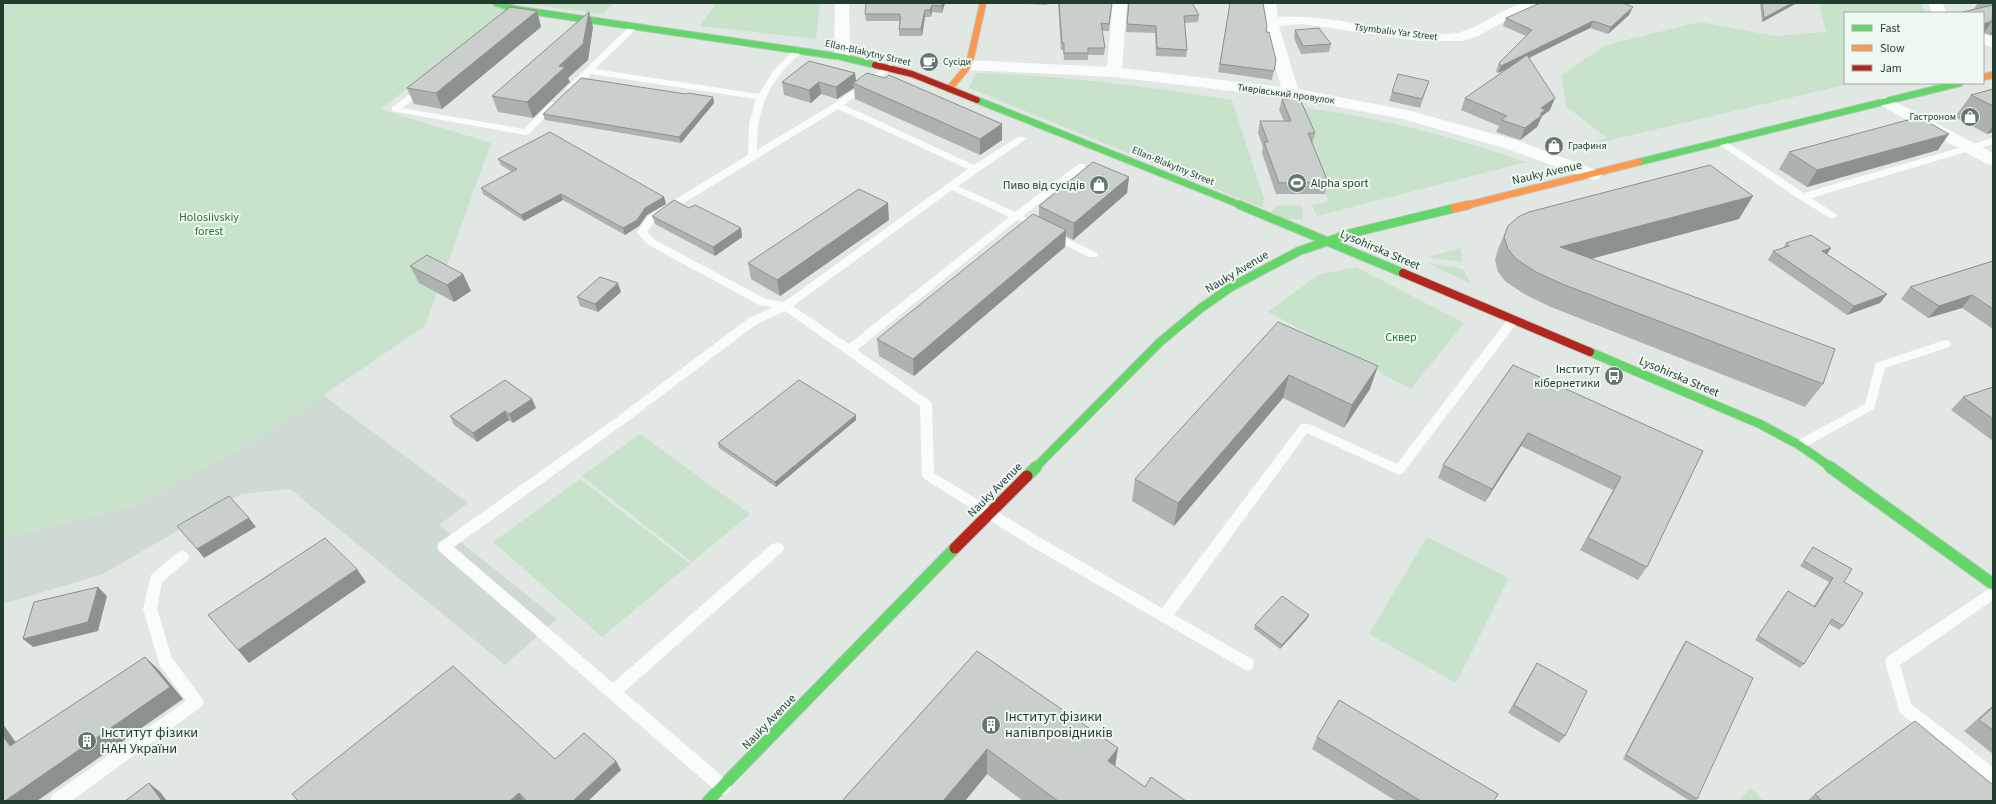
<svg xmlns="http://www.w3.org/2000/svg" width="1996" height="804" font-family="'Source Sans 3',sans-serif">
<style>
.built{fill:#cedad2}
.green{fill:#c9e2cb}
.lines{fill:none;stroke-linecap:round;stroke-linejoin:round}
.fast-far2-casing{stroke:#bac5be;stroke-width:8}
.fast-far1-casing{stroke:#bac5be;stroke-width:10}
.fast-casing{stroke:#bac5be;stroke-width:13}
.slow-far1-casing{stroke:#bac5be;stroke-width:8}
.slow-casing{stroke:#bac5be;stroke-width:10}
.jam-far2-casing{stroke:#bac5be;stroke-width:8}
.jam-far1-casing{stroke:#bac5be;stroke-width:10}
.jam-casing{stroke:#bac5be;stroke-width:13}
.lane{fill:#fafcfb;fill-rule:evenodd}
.street{fill:#fafcfb;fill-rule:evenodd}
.fast-far2{stroke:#63d668;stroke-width:6}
.fast-far1{stroke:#63d668;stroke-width:8}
.fast{stroke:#63d668;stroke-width:11}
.slow-far1{stroke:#ff974d;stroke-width:6}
.slow{stroke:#ff974d;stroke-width:8}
.jam-far2{stroke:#b3261e;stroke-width:6}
.jam-far1{stroke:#b3261e;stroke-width:8}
.jam{stroke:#b3261e;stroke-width:11}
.wall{fill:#adb2af}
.shaded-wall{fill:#8d918e}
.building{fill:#c9cfcb;stroke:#8d918e}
.labels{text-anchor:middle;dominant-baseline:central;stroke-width:4;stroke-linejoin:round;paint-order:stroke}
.far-street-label{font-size:10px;fill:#1f3c2d;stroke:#eff7f1}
.far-poi-label{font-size:10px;fill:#1f3c2d;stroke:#eff7f1;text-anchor:start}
.street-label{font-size:12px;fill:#1f3c2d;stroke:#eff7f1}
.poi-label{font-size:12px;fill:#1f3c2d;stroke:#eff7f1;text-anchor:end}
.park-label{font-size:12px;fill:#277532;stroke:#eff7f1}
.near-poi-label{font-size:14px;fill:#1f3c2d;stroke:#eff7f1;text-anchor:start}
</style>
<rect width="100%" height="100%" fill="#e1e8e3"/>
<path class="built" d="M323,395L468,503L439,525L557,619L505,665L290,489L241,494L103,574L3,604V538L135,505L266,434Z"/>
<path class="green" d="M3,3H489L512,11L380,109L491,143L425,326L266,434L135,505L3,538Z
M519,3H614L603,14Z
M716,3H820L816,39L700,26Z
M1819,3H1921L1926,13H1845V83H1853L1576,148L1607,138L1567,107L1561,75L1606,45L1700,22L1775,36L1826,32Z
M976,73C1062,75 1147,87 1232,100L1264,199L1263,208L969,88Z
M1297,107C1378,116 1449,136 1526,162L1317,216L1312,205L1329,201L1309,153L1316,152Z
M1277,205L1302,206L1303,220L1291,219L1289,221L1270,214Z
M1461,248L1462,262L1428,257Z
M1428,263L1463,269L1471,284Z
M1356,267L1464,323L1411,389L1268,312L1318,275Z
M640,434L750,514L692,562L582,476Z
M580,479L690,564L602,637L493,542Z
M1427,537L1509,578L1456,683L1369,634Z
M1751,788L1764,801H1738Z"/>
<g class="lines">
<g class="fast-far2-casing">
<path id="fast-far2" d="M496,3L515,9L842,57L875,65
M977,100L1243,206
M1639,162L1960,83"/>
</g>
<g class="fast-far1-casing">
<path id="fast-far1" d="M1240,205L1403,273
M1590,352L1760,424L1799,445L1832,468
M1035,468L1160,342L1201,308L1231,287L1299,251L1352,233L1455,208"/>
</g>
<g class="fast-casing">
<path id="fast" d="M1830,467L1993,584
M1027,476L1036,467
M708,801L955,548"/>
</g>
<g class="slow-far1-casing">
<path id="slow-far1" d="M1983,77L1993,75
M949,89L969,65L983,3
M1464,206L1639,162"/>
</g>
<g class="slow-casing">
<path id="slow" d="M1455,208L1468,205"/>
</g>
<g class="jam-far2-casing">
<path id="jam-far2" d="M875,65L912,74L977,100"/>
</g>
<g class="jam-far1-casing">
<path id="jam-far1" d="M1403,273L1590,352"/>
</g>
<g class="jam-casing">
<path id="jam" d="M955,548L1027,476"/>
</g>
<path class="lane" d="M632,24L639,26L595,69L759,94L774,70L796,48H802V52C770,80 756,107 757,150L835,103L889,64L892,65V69L844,105L974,165L1018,137H1024L1026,139L958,186L1015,212L1079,164H1085V168L1023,216L1027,219L1026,221L1017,220L857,350L930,401L932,404L934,473L1039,537L1162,608L1301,424H1309L1397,464L1510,316L1514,315L1520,319L1403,473L1399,475L1395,473L1307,433L1174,615L1252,659L1254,664L1252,669L1247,671L1029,545L923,478L922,475L920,406L785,311L757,324L624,424L454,547L613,683L772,544L777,543L782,544L784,548L782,552L624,692L729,782L731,787L729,792L723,795L717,792L439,551L437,547L439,543L616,418L749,318L773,307L759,305L647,244L637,232L648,216L748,155L749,124L756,99L591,74L573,91H567V87ZM838,109L968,169L784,302L766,299L655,240L647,232L656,220ZM952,190L1009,217L849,344L793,306Z
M424,84L427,85V89L402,108L524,129L551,102H557L558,104L529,134L526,135L392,111V107Z
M1993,138V144L1811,198L1836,214L1837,216L1832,219L1799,199L1717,143L1719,141H1725L1804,193Z
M1051,231L1097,253L1098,255L1097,257H1089L1047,236L1046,234Z
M1945,340L1949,341L1951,344L1949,347L1885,368L1874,409L1803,448H1795L1793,445L1795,442L1865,404L1876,363Z
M182,551L187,553L189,557L187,561L162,582L157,609L172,658L201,697L204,702L201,707L71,801H50L52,795L186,701L160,666L143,609L151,575L177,553Z
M1993,586V600L1900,665L1911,704L1993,767V785L1987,782L1900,713L1885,662L1887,657Z"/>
<path class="street" d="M835,3H849L850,57L847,60H837L834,57Z
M1113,3H1127L1122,68L1281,87L1264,22L1262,3H1276L1278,17C1335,14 1391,34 1448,34C1476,33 1497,10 1524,3C1530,2 1538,3 1545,3L1543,6L1513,17L1478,36L1462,41H1419L1303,24L1279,26L1298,89L1411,111L1519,141L1599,171L1602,175L1599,179L1593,180L1507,149L1403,119L1291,98L1114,77L969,70L964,68L961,65L964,62L969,60L1107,67Z
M1928,3H1942L1947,13H1933Z
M1983,34L1993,37V48L1983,44Z
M1886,97L1993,153V165L1987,164L1880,105L1878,102L1880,99Z"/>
<use href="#fast-far2" class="fast-far2"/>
<use href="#fast-far1" class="fast-far1"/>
<use href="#fast" class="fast"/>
<use href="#slow-far1" class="slow-far1"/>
<use href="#slow" class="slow"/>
<use href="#jam-far2" class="jam-far2"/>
<use href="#jam-far1" class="jam-far1"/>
<use href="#jam" class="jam"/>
</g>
<path class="wall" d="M945,3L942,13L932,12L931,17H925L922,36H899V21H866L865,14Z
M1027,3H1047V5L1027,4Z
M1058,3H1112L1109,31H1102L1105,48L1104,55H1088V60H1064L1063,50H1061Z
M1128,3L1199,15L1198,22L1185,23L1187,50L1186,57L1156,56L1155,33L1126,32Z
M1230,3L1266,32L1276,60L1272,80L1218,72Z
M1760,3H1797L1762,22Z
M1978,3H1993V34L1990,35L1984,33L1974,9Z
M537,11L541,27L442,109L414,104L407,88Z
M1629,15L1608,34L1590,28L1529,58L1550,110L1542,116L1537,127L1520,140L1496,132L1499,126L1461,110L1465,98L1507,69L1498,73L1496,71L1499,63L1526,36L1503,26L1506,18Z
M593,27L588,60L568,78L570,82L533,118L498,112L492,96Z
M1295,30L1331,44L1329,52L1301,54L1294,38Z
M855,73L856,81L1002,140L980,155L855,99L854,88L837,99L821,94L811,103L784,95L782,82Z
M1429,81L1420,108L1389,101L1392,92Z
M1993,89V132L1987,134L1955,117L1971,95Z
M686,94L713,97L714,103L681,143L545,120L543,114Z
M1282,99L1315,133L1312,144L1328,182L1325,194H1276L1262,153L1263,147L1258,133L1260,121H1284L1279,110Z
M1938,150L1807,187L1779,169L1789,152Z
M498,159L664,197L666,204L647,215L639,226L625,235L563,200L524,221L483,194L481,188L512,172L501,165Z
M1129,177L1127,193L1073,240L1066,236L1065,247L914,376L879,356L877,339L1039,217V206Z
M689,208L741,228L742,237L715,256L655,224L652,216Z
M1739,219L1591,259L1823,384L1805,407L1551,307L1526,295L1506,282L1498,272L1495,260L1498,249L1508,226Z
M889,220L780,296L751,279L748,263Z
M1786,243L1831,248L1827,254L1887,294L1880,303L1847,315L1768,260L1773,251L1783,248Z
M1992,261H1993V329L1962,308L1928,318L1901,299L1910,287Z
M410,266L463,274L471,291L454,302L419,283Z
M621,292L598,312L580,306L577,297Z
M1278,322L1370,389L1344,428L1283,398L1174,526L1132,501L1135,479Z
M1513,365L1703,451L1647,567L1638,580L1580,550L1613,490L1521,446L1485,502L1438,478L1443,465Z
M1993,387V441L1951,410L1963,397Z
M532,399L536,408L513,423L509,420L477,442L454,425L450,416Z
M856,415V420L776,487L719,448L718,443Z
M1813,547L1844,582L1843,626L1839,630L1829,624L1804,664L1800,668L1755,640L1784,596L1788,591L1814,606L1829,582L1800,566L1810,552Z
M1309,615L1307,619L1280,649L1254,629L1255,625Z
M1686,641L1697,799L1694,801H1690L1623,759L1683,645Z
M977,651L1118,748L1115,766L1145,787L1186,801H1023L987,774L965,801H842Z
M1537,663L1565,736L1559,743L1508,713L1532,671Z
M1993,705V754L1964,731Z
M1317,737L1494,801H1396L1312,749Z
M555,759L616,761L621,770L588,801H298Z
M1815,794L1993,801H1807Z"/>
<path class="shaded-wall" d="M942,3H945L942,13Z
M1792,3H1797L1762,22L1764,18Z
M932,5V12L931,17L930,10Z
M1633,7L1629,15L1608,34L1611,27Z
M925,10V17L922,36L921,29Z
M537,11L541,27L442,109L436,93Z
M589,12L593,27L588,60L568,78L570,82L533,118L527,102L559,66Z
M1593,21L1590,28L1498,73L1501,66Z
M1992,21L1983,35V24Z
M1993,30V34L1990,35Z
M855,73L856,84L853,83L854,88L837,99L836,87Z
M819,82L821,94L811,103L809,90Z
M713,97L714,103L681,143L679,137Z
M1555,98L1550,110L1542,116L1537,127L1520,140L1525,128L1541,108Z
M1002,124V140L980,155V139Z
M1993,126V132L1987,134Z
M1949,134L1938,150L1807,187L1817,170Z
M1129,177L1127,193L1073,240L1074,223Z
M561,194L563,200L524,221L521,215Z
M1753,196L1739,219L1549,270L1560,247Z
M664,197L666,204L647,215L639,226L625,235L623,228L645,208Z
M888,203L889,220L780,296L777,280Z
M741,228L742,237L715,256L713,247Z
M1066,230L1065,247L914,376L913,359Z
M1831,248L1825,257L1822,251Z
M463,274L471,291L454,302L447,285Z
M618,283L621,292L598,312L595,304Z
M1887,294L1880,303L1847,315L1854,306Z
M1972,295L1962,308L1928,318L1939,306Z
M1378,366L1370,389L1344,428L1352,405Z
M1289,375L1283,398L1174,526L1178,503Z
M532,399L536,408L513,423L509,414Z
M505,411L509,420L477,442L473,433Z
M856,415V420L776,487L775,482Z
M1528,433L1521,446L1485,502L1492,489Z
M249,518L256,527L204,558L197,549Z
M357,569L366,582L249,663L238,650Z
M98,587L107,596L98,631L33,647L23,639Z
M1309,615L1307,619L1280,649L1282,645Z
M145,657L158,669L183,699L37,801H5Z
M3,724L26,757L10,746L3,736Z
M1118,748L1114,773L1108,761Z
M987,749V774L965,801H943Z
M616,761L621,770L588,801H573Z
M149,783L160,792L167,801H162Z
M519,793L524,801H510Z"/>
<path class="building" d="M866,3H942V6L932,5L930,10H925L921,29H899L901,17H899L900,14H865Z
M1059,3H1112L1109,24L1101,23L1105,48H1088V53H1064V43H1062Z
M1129,3H1192L1199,15L1184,16L1187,50L1157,48L1156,26L1127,24Z
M1230,3H1263L1267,26L1266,32H1269L1276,60L1274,71L1220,64Z
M1540,3H1623L1633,7L1611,27L1593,21L1501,66L1499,63L1532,30L1506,18Z
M1762,3H1792L1764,18Z
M1993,5L1992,21L1983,24V13H1958Z
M510,7L537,11L436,93L407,88Z
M589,12L583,44L559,66L565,67L527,102L492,96Z
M1319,28L1331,44L1303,46L1295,30Z
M1527,55L1555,98L1541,108L1545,110L1540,114L1542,115L1525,128L1501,120L1507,116L1465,98Z
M809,61L855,73L836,87L819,82L809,90L782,82Z
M867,73L885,78L889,75L1002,124L980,139L853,83Z
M1398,74L1429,81L1422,99L1392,92Z
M581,78L686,94L688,93L713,97L679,137L543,114Z
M1993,89V106L1971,95Z
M1282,99H1300L1315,133H1308L1328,182L1279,183L1264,142H1268L1260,121H1291Z
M1919,117L1949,134L1817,170L1789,152Z
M550,132L664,197L645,208L637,220L623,228L561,194L521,215L481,188L517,169L498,159Z
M1093,162L1129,177L1074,223L1039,206Z
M1710,165L1753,196L1560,247L1835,349L1823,384L1562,284L1536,272L1516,259L1508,249L1504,237L1508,226L1518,217L1529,212Z
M859,189L888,203L777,280L748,263Z
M674,200L689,208L695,205L741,228L713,247L652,216Z
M1033,214L1066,230L913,359L877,339Z
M1811,235L1831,248L1822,251L1887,294L1854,306L1773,251L1789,246L1786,243Z
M427,255L463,274L447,285L410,266Z
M1993,261V309L1972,295L1939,306L1910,287Z
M600,277L618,283L595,304L577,297Z
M1278,322L1378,366L1352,405L1289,375L1178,503L1135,479Z
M1513,365L1703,451L1647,567L1588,538L1621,477L1528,433L1492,489L1443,465Z
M505,380L532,399L509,414L505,411L473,433L450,416Z
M799,380L856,415L775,482L718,443Z
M1993,387V419L1963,397Z
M229,496L249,518L197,549L177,526Z
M325,538L357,569L238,650L208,615Z
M1813,547L1852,569L1844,582L1863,593L1843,626L1832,619L1804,664L1758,636L1788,591L1815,607L1833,578L1804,561Z
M98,587L88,622L23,639L34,602Z
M1282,596L1309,615L1282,645L1255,625Z
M1686,641L1753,678L1697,799L1626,755Z
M977,651L1118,748L1108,761L1145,787L1151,777L1186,801H1058L987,749L943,801H842Z
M145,657L170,687L5,801H3V736L10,746Z
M1537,663L1587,691L1565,736L1514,705Z
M453,666L555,759L584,733L616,761L573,801H527L519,793L510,801H298L292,794Z
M1339,700L1498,794L1494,801H1421L1317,737Z
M1993,707V730L1979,720Z
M1915,721L1993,785V801H1822L1815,794Z
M149,783L162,801H125Z"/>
<defs>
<g id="cafe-disc" transform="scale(1)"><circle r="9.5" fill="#63786d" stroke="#eff7f1"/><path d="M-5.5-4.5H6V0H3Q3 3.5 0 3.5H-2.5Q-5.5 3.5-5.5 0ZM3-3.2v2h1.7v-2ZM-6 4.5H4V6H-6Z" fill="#fff"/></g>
<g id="shop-disc" transform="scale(1)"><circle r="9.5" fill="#63786d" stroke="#eff7f1"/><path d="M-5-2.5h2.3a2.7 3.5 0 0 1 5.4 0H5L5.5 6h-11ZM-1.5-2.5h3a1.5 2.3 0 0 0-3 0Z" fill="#fff"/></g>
<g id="stadium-disc" transform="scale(1)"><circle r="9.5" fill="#63786d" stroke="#eff7f1"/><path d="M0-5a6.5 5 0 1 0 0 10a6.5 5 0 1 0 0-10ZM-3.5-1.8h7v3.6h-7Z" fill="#fff"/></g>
<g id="bus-disc" transform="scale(1)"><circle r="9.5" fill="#63786d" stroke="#eff7f1"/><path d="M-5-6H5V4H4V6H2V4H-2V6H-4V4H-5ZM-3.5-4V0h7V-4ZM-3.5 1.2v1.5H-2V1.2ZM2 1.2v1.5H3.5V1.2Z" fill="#fff"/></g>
<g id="building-disc" transform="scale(1)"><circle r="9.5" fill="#63786d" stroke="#eff7f1"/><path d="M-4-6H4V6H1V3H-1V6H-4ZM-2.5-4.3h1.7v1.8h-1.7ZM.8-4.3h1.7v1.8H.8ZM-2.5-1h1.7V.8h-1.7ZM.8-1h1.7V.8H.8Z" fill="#fff"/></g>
</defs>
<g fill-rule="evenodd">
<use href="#cafe-disc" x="929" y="62"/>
<use href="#shop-disc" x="1970" y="117"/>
<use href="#shop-disc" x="1554" y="146"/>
<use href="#stadium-disc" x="1297" y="183"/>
<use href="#shop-disc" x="1099" y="185"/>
<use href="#bus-disc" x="1614" y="376"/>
<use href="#building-disc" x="991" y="725"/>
<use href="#building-disc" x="87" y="741"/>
</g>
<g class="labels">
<g class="far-street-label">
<text transform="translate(1396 32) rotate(7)">Tsymbaliv Yar Street</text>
<text transform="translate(868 53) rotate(13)">Ellan-Blakytny Street</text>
<text transform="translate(1286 94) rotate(8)">Тиврівський провулок</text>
<text transform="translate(1173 166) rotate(22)">Ellan-Blakytny Street</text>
</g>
<g class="far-poi-label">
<text x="943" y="62">Сусіди</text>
<text x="1956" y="117" text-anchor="end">Гастроном</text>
<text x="1568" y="146">Графиня</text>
</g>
<g class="street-label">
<text transform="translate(1547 173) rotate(-13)">Nauky Avenue</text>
<text transform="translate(1380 250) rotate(23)">Lysohirska Street</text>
<text transform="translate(1237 272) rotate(-31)">Nauky Avenue</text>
<text transform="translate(1679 377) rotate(23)">Lysohirska Street</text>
<text transform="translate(995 490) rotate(-45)">Nauky Avenue</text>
<text transform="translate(769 722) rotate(-46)">Nauky Avenue</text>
</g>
<g class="poi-label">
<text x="1311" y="183" text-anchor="start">Alpha sport</text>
<text x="1085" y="185">Пиво від сусідів</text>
<text x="1600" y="369">Інститут<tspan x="1600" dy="14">кібернетики</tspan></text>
</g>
<g class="park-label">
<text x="209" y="217">Holosiivskiy<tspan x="209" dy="14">forest</tspan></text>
<text x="1401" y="337">Сквер</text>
</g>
<g class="near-poi-label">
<text x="1005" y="717">Інститут фізики<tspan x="1005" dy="16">напівпровідників</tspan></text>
<text x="101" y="733">Інститут фізики<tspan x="101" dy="16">НАН України</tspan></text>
</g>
</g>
<rect width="1996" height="804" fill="none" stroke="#1f3c2d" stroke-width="8"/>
<rect x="1844" y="12" width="140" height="72" fill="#eff7f1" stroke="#9caca3"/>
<rect x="1852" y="25" width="20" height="6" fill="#63d668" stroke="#9caca3"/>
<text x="1880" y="32" font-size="12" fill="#1f3c2d">Fast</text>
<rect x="1852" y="45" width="20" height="6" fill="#ff974d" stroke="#9caca3"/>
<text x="1880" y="52" font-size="12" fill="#1f3c2d">Slow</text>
<rect x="1852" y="65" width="20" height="6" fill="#b3261e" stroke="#9caca3"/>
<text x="1880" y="72" font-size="12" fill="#1f3c2d">Jam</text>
</svg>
